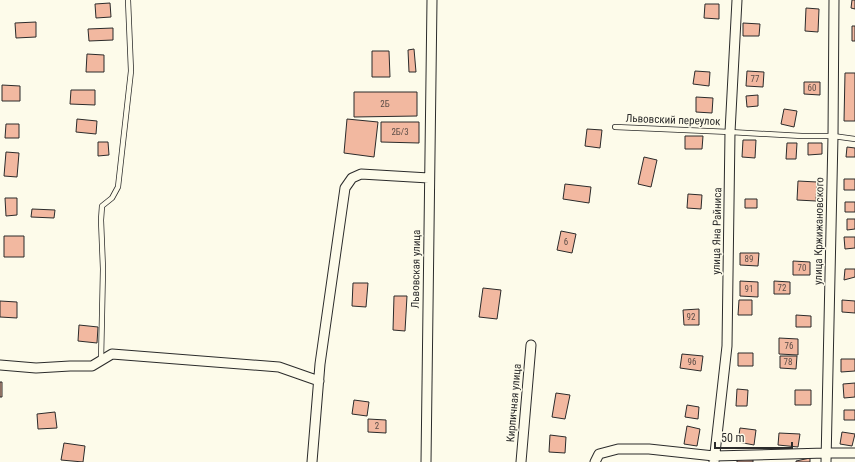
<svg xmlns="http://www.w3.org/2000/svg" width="855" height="462" font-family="'Roboto Condensed',sans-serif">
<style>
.building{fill:#f2b8a0;stroke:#2b2b2b}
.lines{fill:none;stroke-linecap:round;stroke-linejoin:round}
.service-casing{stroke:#2b2b2b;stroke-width:6}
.minor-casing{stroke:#2b2b2b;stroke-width:11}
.service{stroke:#fdfbea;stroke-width:4.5}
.minor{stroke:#fdfbea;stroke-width:9}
.labels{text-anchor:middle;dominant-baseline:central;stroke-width:3;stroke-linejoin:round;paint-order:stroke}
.number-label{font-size:9px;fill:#5d4e48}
.street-label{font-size:11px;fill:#2b2b2b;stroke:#fdfbea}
</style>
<rect width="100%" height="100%" fill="#fdfbea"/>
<path class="building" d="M852,0H855V9L851,8Z
M110,3L111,17L96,18L95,4Z
M705,4H719V19L704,18Z
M806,8L819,9L818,32L805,31Z
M36,22V37L16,38L15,23Z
M743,23L760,24L759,36H743Z
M852,26H855V41H852Z
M113,28V40L89,41L88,29Z
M414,49L416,72H409L408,50Z
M372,51H389L390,77H372Z
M87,54L104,55V72H86Z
M695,71L710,72L709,86L693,84Z
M747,71L764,72L763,87L746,86Z
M845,73H855V121H844Z
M804,82H820V95L804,94Z
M2,85L20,86V101H2Z
M71,90H95V105L70,104Z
M354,92H417V116L354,117Z
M758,95V106L747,107L746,96Z
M696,97L713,98L712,113L696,112Z
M784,109L797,111L794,127L781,124Z
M77,119L97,121L96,134L76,132Z
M347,119L378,122L374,157L344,153Z
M381,122H419V143L381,142Z
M6,124H19V138H5Z
M587,129L602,130L600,148L585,146Z
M685,136H703L702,149H685Z
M743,140H756L755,158L742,157Z
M98,142H108L109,155L98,156Z
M787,143H797L796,159H786Z
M808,143H822V154L808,155Z
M847,147L855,148V157H846Z
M6,152L19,153L17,177L4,176Z
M644,157L657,160L651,187L638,184Z
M844,179H855V190H844Z
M798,181L817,182L816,201L797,200Z
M565,184L591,187L589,203L563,199Z
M688,194L702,195L701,209L687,208Z
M5,198H17V215L6,216Z
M745,199H757V208H745Z
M845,202H855V212H845Z
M32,209L55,210L54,218L31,217Z
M847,219H855V229L847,230Z
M561,231L576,234L572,253L557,250Z
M4,236H24V257H4Z
M844,237H855V248L845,249Z
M740,253H759L758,266L740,265Z
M793,261L810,262V275H793Z
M845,269H855V277L844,280Z
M740,281L758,282V297L740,296Z
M774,281L790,282V294H774Z
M353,283H368L366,307L352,306Z
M483,288L501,290L497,319L479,317Z
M394,296H407L405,331L393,330Z
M739,300H752V315H738Z
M842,300L855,301V313L842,312Z
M0,301L17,302V318L0,317Z
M699,309V325H684L683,310Z
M796,315L811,316V327H796Z
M79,325L98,327L97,343L78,341Z
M779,338L798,339V355L779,354Z
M738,353H753V366H738Z
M682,354L703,356L701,371L680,368Z
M780,356H797L796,369L780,368Z
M841,359H855V371L841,372Z
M0,382H2V397H0Z
M855,383V397L844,398L843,384Z
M737,389L748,390L747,406H736Z
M795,390H811V405H795Z
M556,393L570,395L565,419L552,417Z
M354,400L369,402L367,416L352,414Z
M687,405L699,407L698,419L685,417Z
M844,410H855V420H844Z
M55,412L57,428L38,429L37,414Z
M368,419L386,420V433L368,432Z
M687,426L700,429L697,446L684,444Z
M740,428L756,430L754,445L738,442Z
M842,432L855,434L852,446L840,444Z
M779,433L800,434L798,447L778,445Z
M550,435L566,437L565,453L549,452Z
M64,443L85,446L83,462L61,460Z
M810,458V462H796V461Z
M737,459L753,460V462H737Z"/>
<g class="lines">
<g class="service-casing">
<path id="service" d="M615,127L730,132L802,136H833L855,139
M101,361L103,269L101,220L102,206L112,198L118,187L131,71L128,0"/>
</g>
<g class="minor-casing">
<path id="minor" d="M0,365L36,368L70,366H92L112,354L279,367L319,381
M312,462L320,364L345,188L352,178L361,174L429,178
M426,462L432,0
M521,462L531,345
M595,462L599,454L618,449H649L714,456L826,453H855
M714,462L727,346L730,132L737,0
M826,462L833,136L834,0"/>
</g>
<use href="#service" class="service"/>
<use href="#minor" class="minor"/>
</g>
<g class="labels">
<g class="number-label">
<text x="755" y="79">77</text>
<text x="812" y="88">60</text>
<text x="385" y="104">2Б</text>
<text x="400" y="132">2Б/3</text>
<text x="566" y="242">6</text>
<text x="749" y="259">89</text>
<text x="802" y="268">70</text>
<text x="782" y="288">72</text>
<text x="749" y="289">91</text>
<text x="691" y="317">92</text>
<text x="789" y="346">76</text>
<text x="692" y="362">96</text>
<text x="788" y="362">78</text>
<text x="377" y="426">2</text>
</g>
<g class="street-label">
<text transform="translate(673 120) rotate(2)">Львовский переулок</text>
<text transform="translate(717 231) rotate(-89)">улица Яна Райниса</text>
<text transform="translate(819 231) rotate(-89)">улица Кржижановского</text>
<text transform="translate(416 269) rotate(-89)">Львовская улица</text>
<text transform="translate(514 403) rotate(-85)">Кирпичная улица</text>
</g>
</g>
<path d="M715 442v6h77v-6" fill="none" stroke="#2b2b2b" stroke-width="2"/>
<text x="721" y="442" font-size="12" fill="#2b2b2b" stroke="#fdfbea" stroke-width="3" paint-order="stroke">50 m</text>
</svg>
